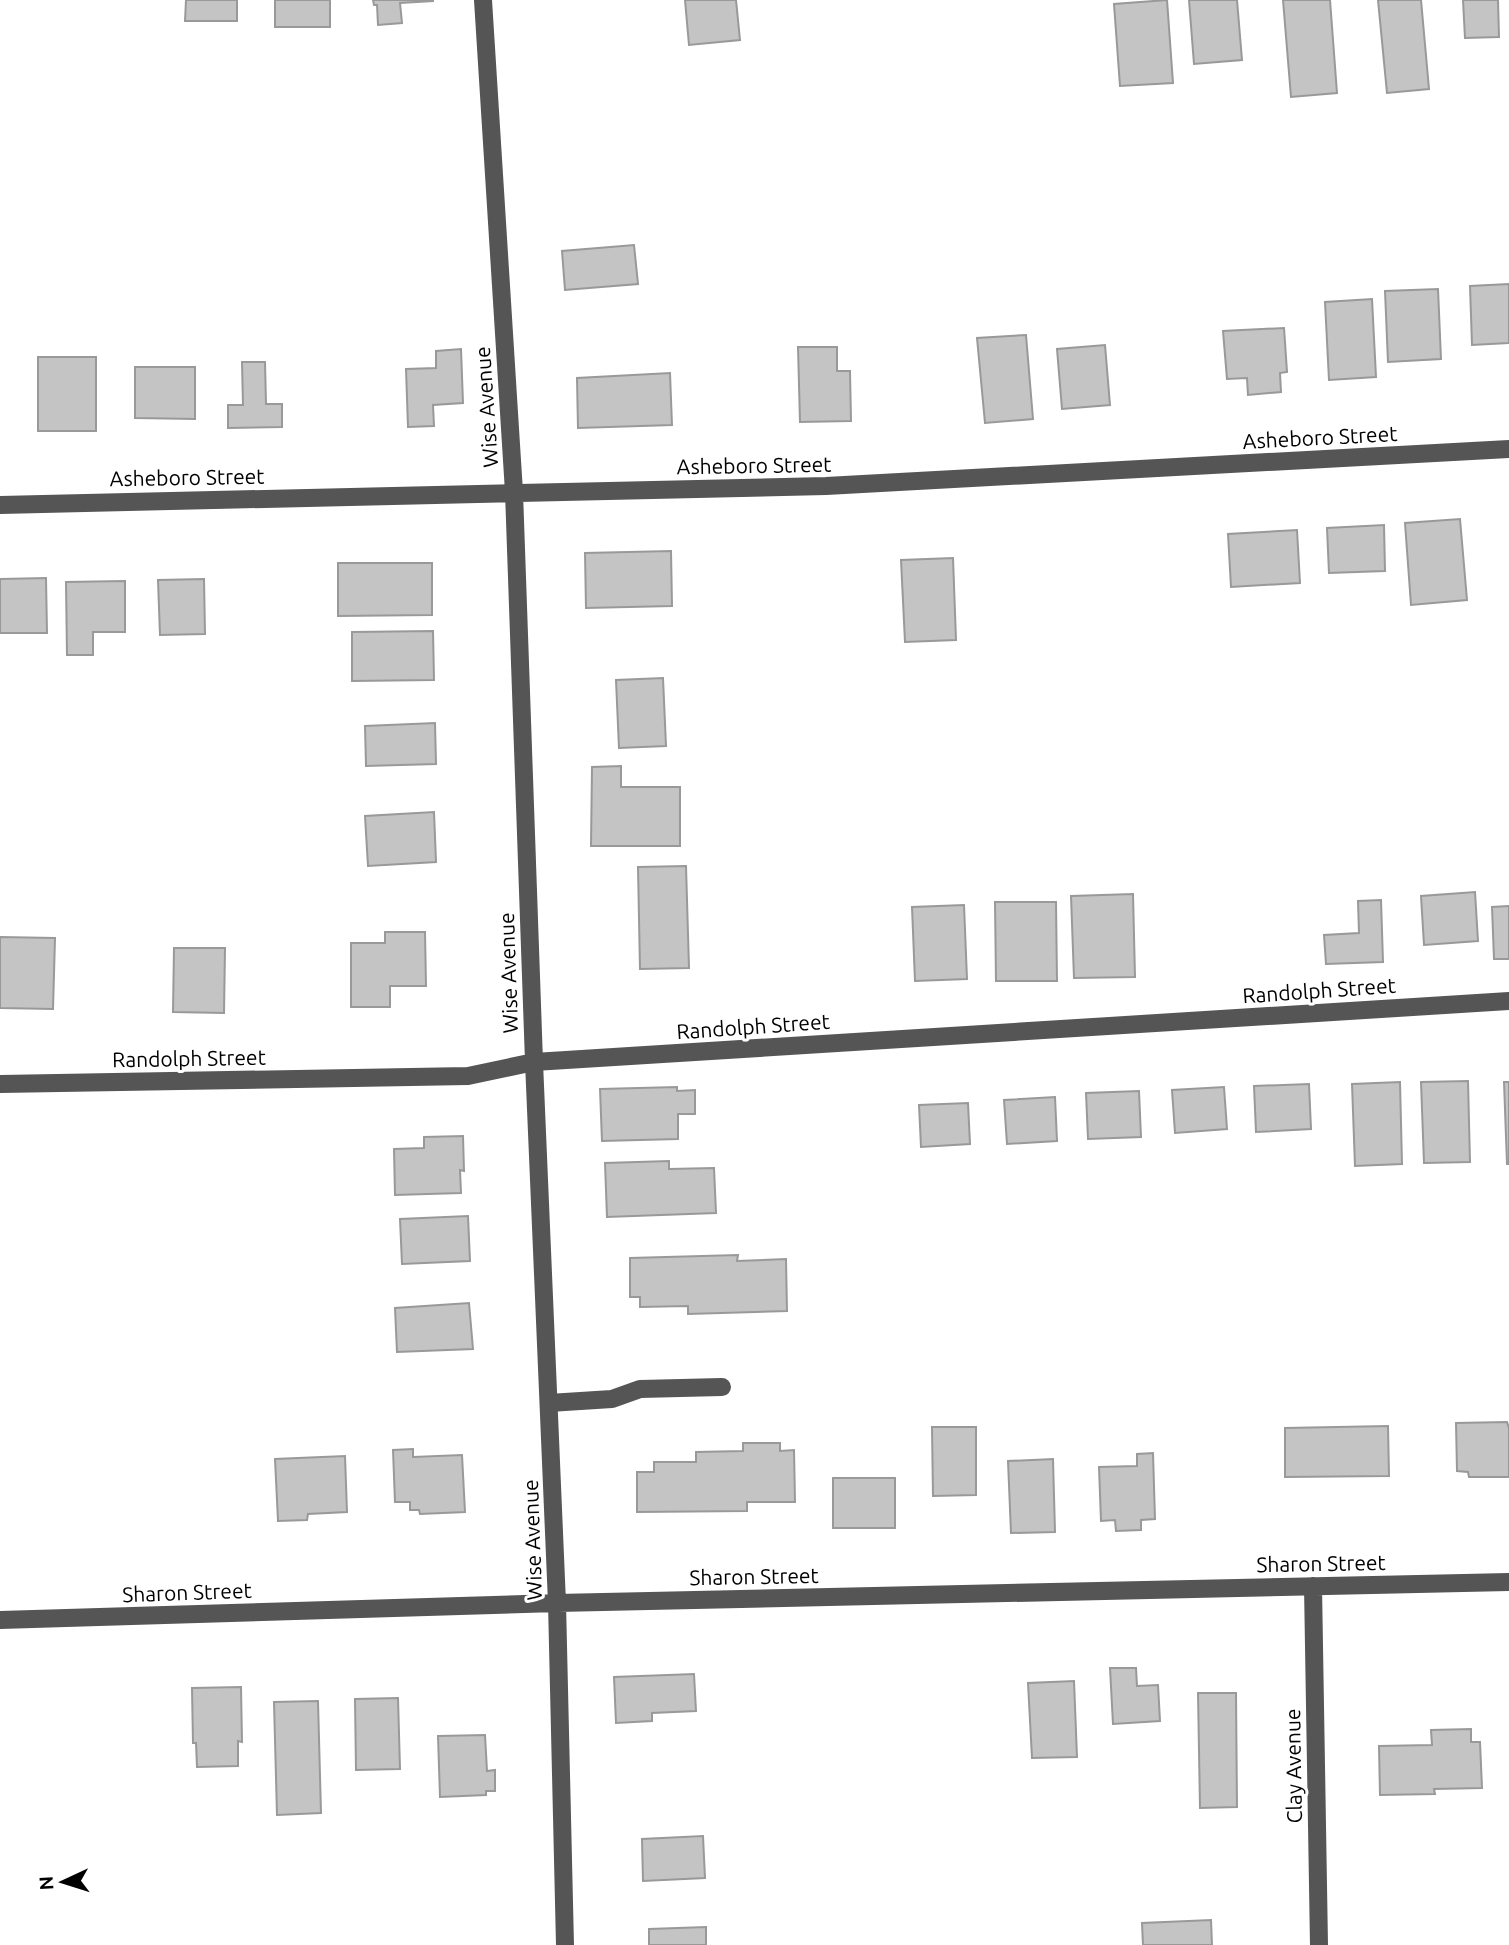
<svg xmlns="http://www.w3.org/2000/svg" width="1509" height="1945" font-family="Ubuntu,sans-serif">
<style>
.building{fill:#c4c4c4;stroke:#999;stroke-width:2}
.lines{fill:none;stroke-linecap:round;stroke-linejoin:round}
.minor{stroke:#555;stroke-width:18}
.labels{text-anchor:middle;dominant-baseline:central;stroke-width:6;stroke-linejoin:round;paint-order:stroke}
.street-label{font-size:21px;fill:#000;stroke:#fff}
</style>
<rect width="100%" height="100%" fill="#fff"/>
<path class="building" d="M186,0H237V21H185Z
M275,0H330V27H275Z
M373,0H433V1L400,3L402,23L378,25L377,5H374Z
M685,0H736L740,40L689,45Z
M1167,0L1173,83L1120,86L1114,4Z
M1189,0H1237L1242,60L1194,64Z
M1283,0H1330L1337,93L1291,97Z
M1378,0H1421L1429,89L1387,93Z
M1463,0H1498L1499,37L1465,38Z
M634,245L638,284L565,290L562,251Z
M1509,284V343L1472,345L1470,286Z
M1438,289L1441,359L1388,362L1385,291Z
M1372,299L1376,377L1329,380L1325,302Z
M1284,328L1287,372L1280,373L1281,392L1248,395L1247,378L1227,379L1223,331Z
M1026,335L1033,419L985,423L977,338Z
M1105,345L1110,405L1062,409L1057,349Z
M798,347H837V371H850L851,421L800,422Z
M461,349L463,403L433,405L434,426L408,427L406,369L436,368V351Z
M38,357H96V431H38Z
M242,362H265L266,404H282V427L228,428V405H243Z
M135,367H195V419L135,418Z
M670,373L672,425L578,428L577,378Z
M1460,519L1467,600L1411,605L1405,523Z
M1384,525L1385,571L1329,573L1327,528Z
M1297,530L1300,583L1231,587L1228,534Z
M671,551L672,606L586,608L585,553Z
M953,558L956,640L905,642L901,560Z
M338,563H432V615L338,616Z
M46,578L47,633H0V579Z
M204,579L205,634L160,635L158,580Z
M125,581V632H93V655H67L66,582Z
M433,631L434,680L352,681V632Z
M663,678L666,746L619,748L616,680Z
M435,723L436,764L366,766L365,726Z
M621,766V787H680V846H591L592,767Z
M434,812L436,862L368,866L365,816Z
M686,866L689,968L640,969L638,867Z
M1475,892L1478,941L1424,945L1421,896Z
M1133,894L1135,977L1074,978L1071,896Z
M1381,900L1383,962L1326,964L1324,935L1359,933L1358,901Z
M995,902H1056L1057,981H996Z
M964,905L967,979L915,981L912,907Z
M1509,906V959H1494L1492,907Z
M385,932H425L426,986H390V1007H351V943H385Z
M0,937L55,938L53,1009L0,1008Z
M174,948H225L224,1013L173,1012Z
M1468,1081L1470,1162L1424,1163L1421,1082Z
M1400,1082L1402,1164L1355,1166L1352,1084Z
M1504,1082H1509V1164H1507Z
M1309,1084L1311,1129L1256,1132L1254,1086Z
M677,1087V1091L695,1090V1114H678V1139L602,1141L600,1089Z
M1224,1087L1227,1129L1175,1133L1172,1090Z
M1139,1091L1141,1137L1088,1139L1086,1093Z
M1055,1097L1057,1141L1007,1144L1004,1100Z
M968,1103L970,1144L921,1147L919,1105Z
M463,1136L464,1171L460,1170L461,1193L395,1195L394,1149L424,1148V1137Z
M669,1161V1169L714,1168L716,1213L607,1217L605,1163Z
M468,1216L470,1261L402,1264L400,1219Z
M738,1255L737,1261L786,1259L787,1311L688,1314V1306L640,1307V1297H630V1258Z
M469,1303L473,1349L397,1352L395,1308Z
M1507,1422L1509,1428V1477H1469L1468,1472L1457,1471L1456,1423Z
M1388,1426L1389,1476L1285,1477V1428Z
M932,1427H976V1495L933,1496Z
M743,1443H780V1451L794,1450L795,1502H747V1511L637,1512V1472H654V1462H696V1452L743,1451Z
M413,1449V1457L462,1455L465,1512L420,1514L419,1510H410V1502H395L393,1450Z
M1153,1453L1155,1519L1141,1520V1530L1116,1531L1115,1520L1101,1521L1099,1467L1137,1466V1454Z
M345,1456L347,1512L308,1514L307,1520L278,1521L275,1459Z
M1053,1459L1055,1532L1011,1533L1008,1461Z
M833,1478H895V1528H833Z
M1110,1668H1136L1137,1686L1158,1685L1160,1721L1113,1724Z
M694,1674L696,1711L652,1713V1721L616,1723L614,1677Z
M1074,1681L1077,1757L1032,1758L1028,1683Z
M241,1687L242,1742L238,1741V1766L197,1767L196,1743H193L192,1688Z
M1198,1693H1236L1237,1807L1200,1808Z
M398,1698L400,1769L356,1770L355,1699Z
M318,1701L321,1813L277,1815L274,1702Z
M1471,1729V1742H1480L1482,1788L1434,1789L1435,1794L1380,1795L1379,1746L1432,1745L1431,1730Z
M485,1735L487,1771L495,1770V1791H486V1795L440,1797L438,1736Z
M703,1836L705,1878L643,1881L642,1839Z
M1211,1920L1212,1945H1143L1142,1923Z
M706,1927V1945H649V1929Z"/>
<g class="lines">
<path class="minor" d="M483,0L514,492L534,1062L557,1603L565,1945
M0,505L826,486L1509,449
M0,1084L468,1076L534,1062L1509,1001
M549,1403L612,1399L640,1389L722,1387
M1313,1586L1319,1945
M0,1620L557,1603L1509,1582"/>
</g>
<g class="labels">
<g class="street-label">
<text transform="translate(486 407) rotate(-94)">Wise Avenue</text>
<text transform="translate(1320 437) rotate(-3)">Asheboro Street</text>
<text transform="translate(754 465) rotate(-1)">Asheboro Street</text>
<text transform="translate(187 477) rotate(-1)">Asheboro Street</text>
<text transform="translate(508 973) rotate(-92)">Wise Avenue</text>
<text transform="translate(1319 990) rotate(-4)">Randolph Street</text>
<text transform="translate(753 1026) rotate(-4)">Randolph Street</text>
<text transform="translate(189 1058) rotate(-1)">Randolph Street</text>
<text transform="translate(532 1540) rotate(-92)">Wise Avenue</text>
<text transform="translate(1321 1563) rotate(-1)">Sharon Street</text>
<text transform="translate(754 1576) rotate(-1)">Sharon Street</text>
<text transform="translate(187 1592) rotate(-2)">Sharon Street</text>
<text transform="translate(1293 1766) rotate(-91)">Clay Avenue</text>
</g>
</g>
<g transform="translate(63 1882) rotate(266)" stroke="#ffffff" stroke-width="5" paint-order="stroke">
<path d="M0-5L12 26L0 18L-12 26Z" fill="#000000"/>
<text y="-10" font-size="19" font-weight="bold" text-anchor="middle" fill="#000000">N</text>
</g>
</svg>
